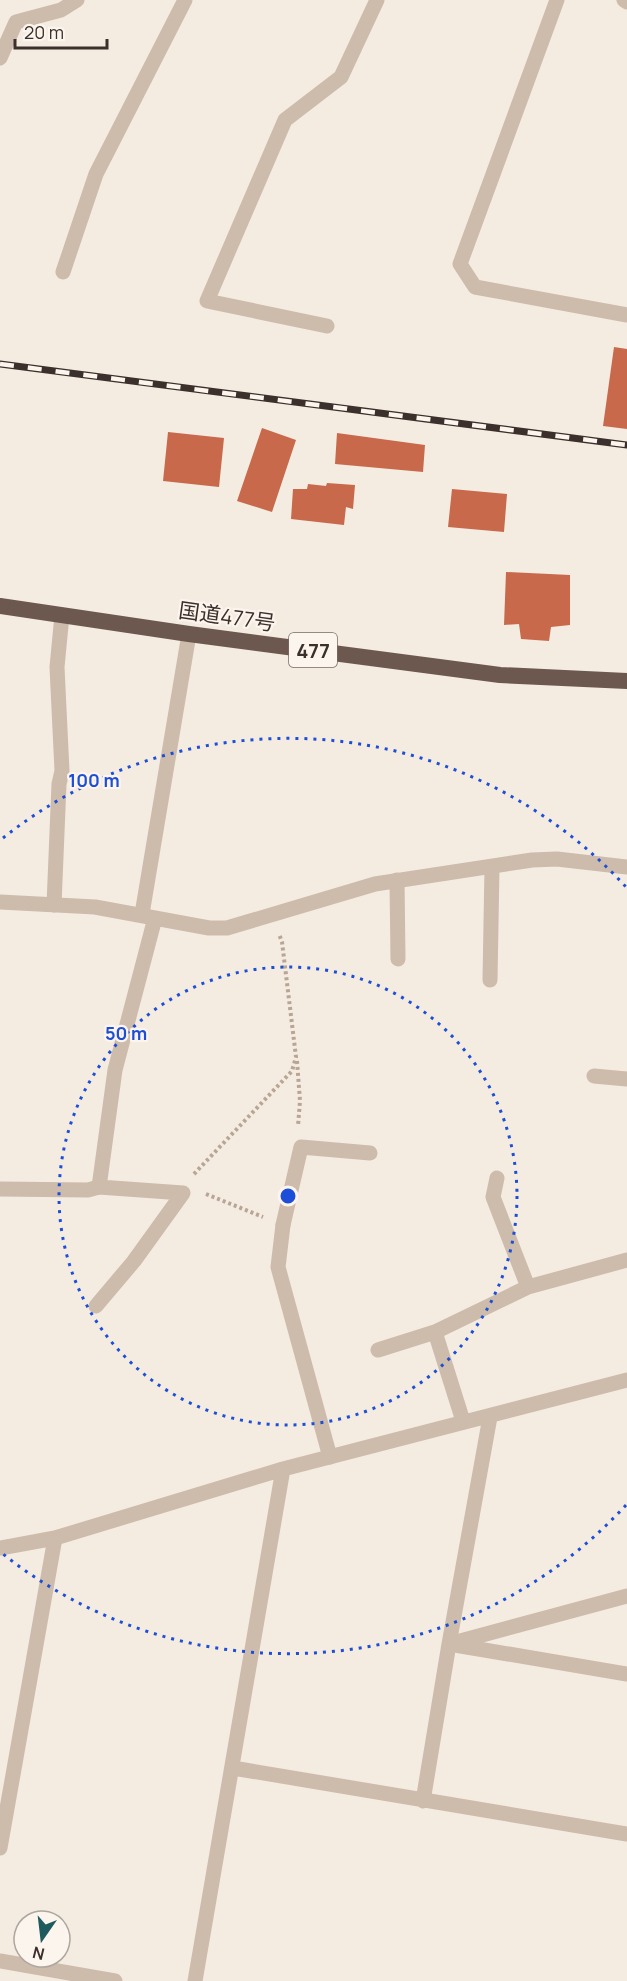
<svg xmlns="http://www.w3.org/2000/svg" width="627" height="1981" font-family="Manrope,'Noto Sans JP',sans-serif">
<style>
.building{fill:#c8694b}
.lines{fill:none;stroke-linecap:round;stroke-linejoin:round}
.path{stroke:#b9a596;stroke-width:4;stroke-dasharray:3 3;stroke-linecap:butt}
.service{stroke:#cdbbac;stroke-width:15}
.minor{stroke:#cdbbac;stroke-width:15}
.tertiary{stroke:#cdbbac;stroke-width:15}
.trunk{stroke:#6c584f;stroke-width:16}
.rail-casing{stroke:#3b302b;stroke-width:7}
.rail{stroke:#fbf5ee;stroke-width:4.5;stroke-dasharray:14;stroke-linecap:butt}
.ring{fill:none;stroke:#1d4ed8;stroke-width:3;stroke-dasharray:3 6}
.labels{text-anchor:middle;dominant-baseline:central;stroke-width:4.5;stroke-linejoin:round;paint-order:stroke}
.shield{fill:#fbf5ee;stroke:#756b66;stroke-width:1.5}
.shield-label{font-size:20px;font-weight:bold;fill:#3b302b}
.street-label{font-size:21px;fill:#3b302b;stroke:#fbf5ee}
.centre{fill:#1d4ed8;stroke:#fbf5ee;stroke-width:3}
.ring-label{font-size:18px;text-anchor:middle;font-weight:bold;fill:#1d4ed8;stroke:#fbf5ee;stroke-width:4.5;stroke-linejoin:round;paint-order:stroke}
</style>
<rect width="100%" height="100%" fill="#f4ebe1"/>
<path class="building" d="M614,347L627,349V429L603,426Z
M262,428L296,440L272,512L237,501Z
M168,432L224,438L219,487L163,481Z
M337,433L425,445L423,472L335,464Z
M327,483L355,485L353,509L346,507L344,525L291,519L293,489H307L308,484L326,486Z
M452,489L507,494L504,532L448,527Z
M506,572L570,575V625L551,627L549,641L521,639L519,624L504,625Z"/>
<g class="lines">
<path class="path" d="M297,1061L300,1101L298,1126
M194,1174L292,1071L296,1057L282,942L279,934
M206,1194L263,1217"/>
<path class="service" d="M397,880L398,959
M54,905L59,784L62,771L57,667L62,615
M142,914L189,634
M490,980L492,867
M0,1189L88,1190L99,1187
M283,1225L278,1267L330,1457"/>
<path class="minor" d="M557,0L460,264L475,287L627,315
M624,0L627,2
M0,58L16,22L61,10L77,0
M63,272L96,174L185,0
M327,326L207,301L285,120L341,77L377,0
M0,902L95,907L209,928H227L375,884L532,860L557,859L627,867
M155,918L115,1070L99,1187L183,1193
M594,1076L627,1079
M497,1178L493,1197L528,1287
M283,1225L301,1147L370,1153
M96,1306L134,1261L183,1193
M378,1350L435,1332
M490,1417L449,1644L627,1596
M463,1421L435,1332L528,1287L627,1260
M0,1548L55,1538L283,1469L627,1380
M233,1768L627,1834
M423,1801L449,1644L627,1674
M0,1848L55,1538
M195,1981L283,1469"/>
<path class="tertiary" d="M0,1961L115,1981"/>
<path class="trunk" d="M0,606L189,634L500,675L627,681"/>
<g class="rail-casing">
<path id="rail" d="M0,364L627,445"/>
</g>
<use href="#rail" class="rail"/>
</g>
<g class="ring">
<circle cx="288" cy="1196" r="229"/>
<path d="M626 1505A458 458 0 0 1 3 1554M3 838A458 458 0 0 1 626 887"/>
</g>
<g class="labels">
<rect class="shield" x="289" y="633" width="48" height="34" rx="4.5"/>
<g class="shield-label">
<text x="313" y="650">477</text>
</g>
<g class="street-label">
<text transform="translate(227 616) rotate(8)">国道477号</text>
</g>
</g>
<circle cx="288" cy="1196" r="9" class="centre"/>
<g class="ring-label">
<text x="94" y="787">100 m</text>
<text x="126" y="1040">50 m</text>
</g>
<g transform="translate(42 1939) rotate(194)"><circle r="28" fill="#fbf5ee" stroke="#aea6a0" stroke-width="1.5"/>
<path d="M0-4.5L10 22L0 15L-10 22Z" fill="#1f5a5e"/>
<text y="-9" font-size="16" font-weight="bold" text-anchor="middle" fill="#3b302b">N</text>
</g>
<path d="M15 39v9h92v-9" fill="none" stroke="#3b302b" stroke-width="3"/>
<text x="24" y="39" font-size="18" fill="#3b302b" stroke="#fbf5ee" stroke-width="4.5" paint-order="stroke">20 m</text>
</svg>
